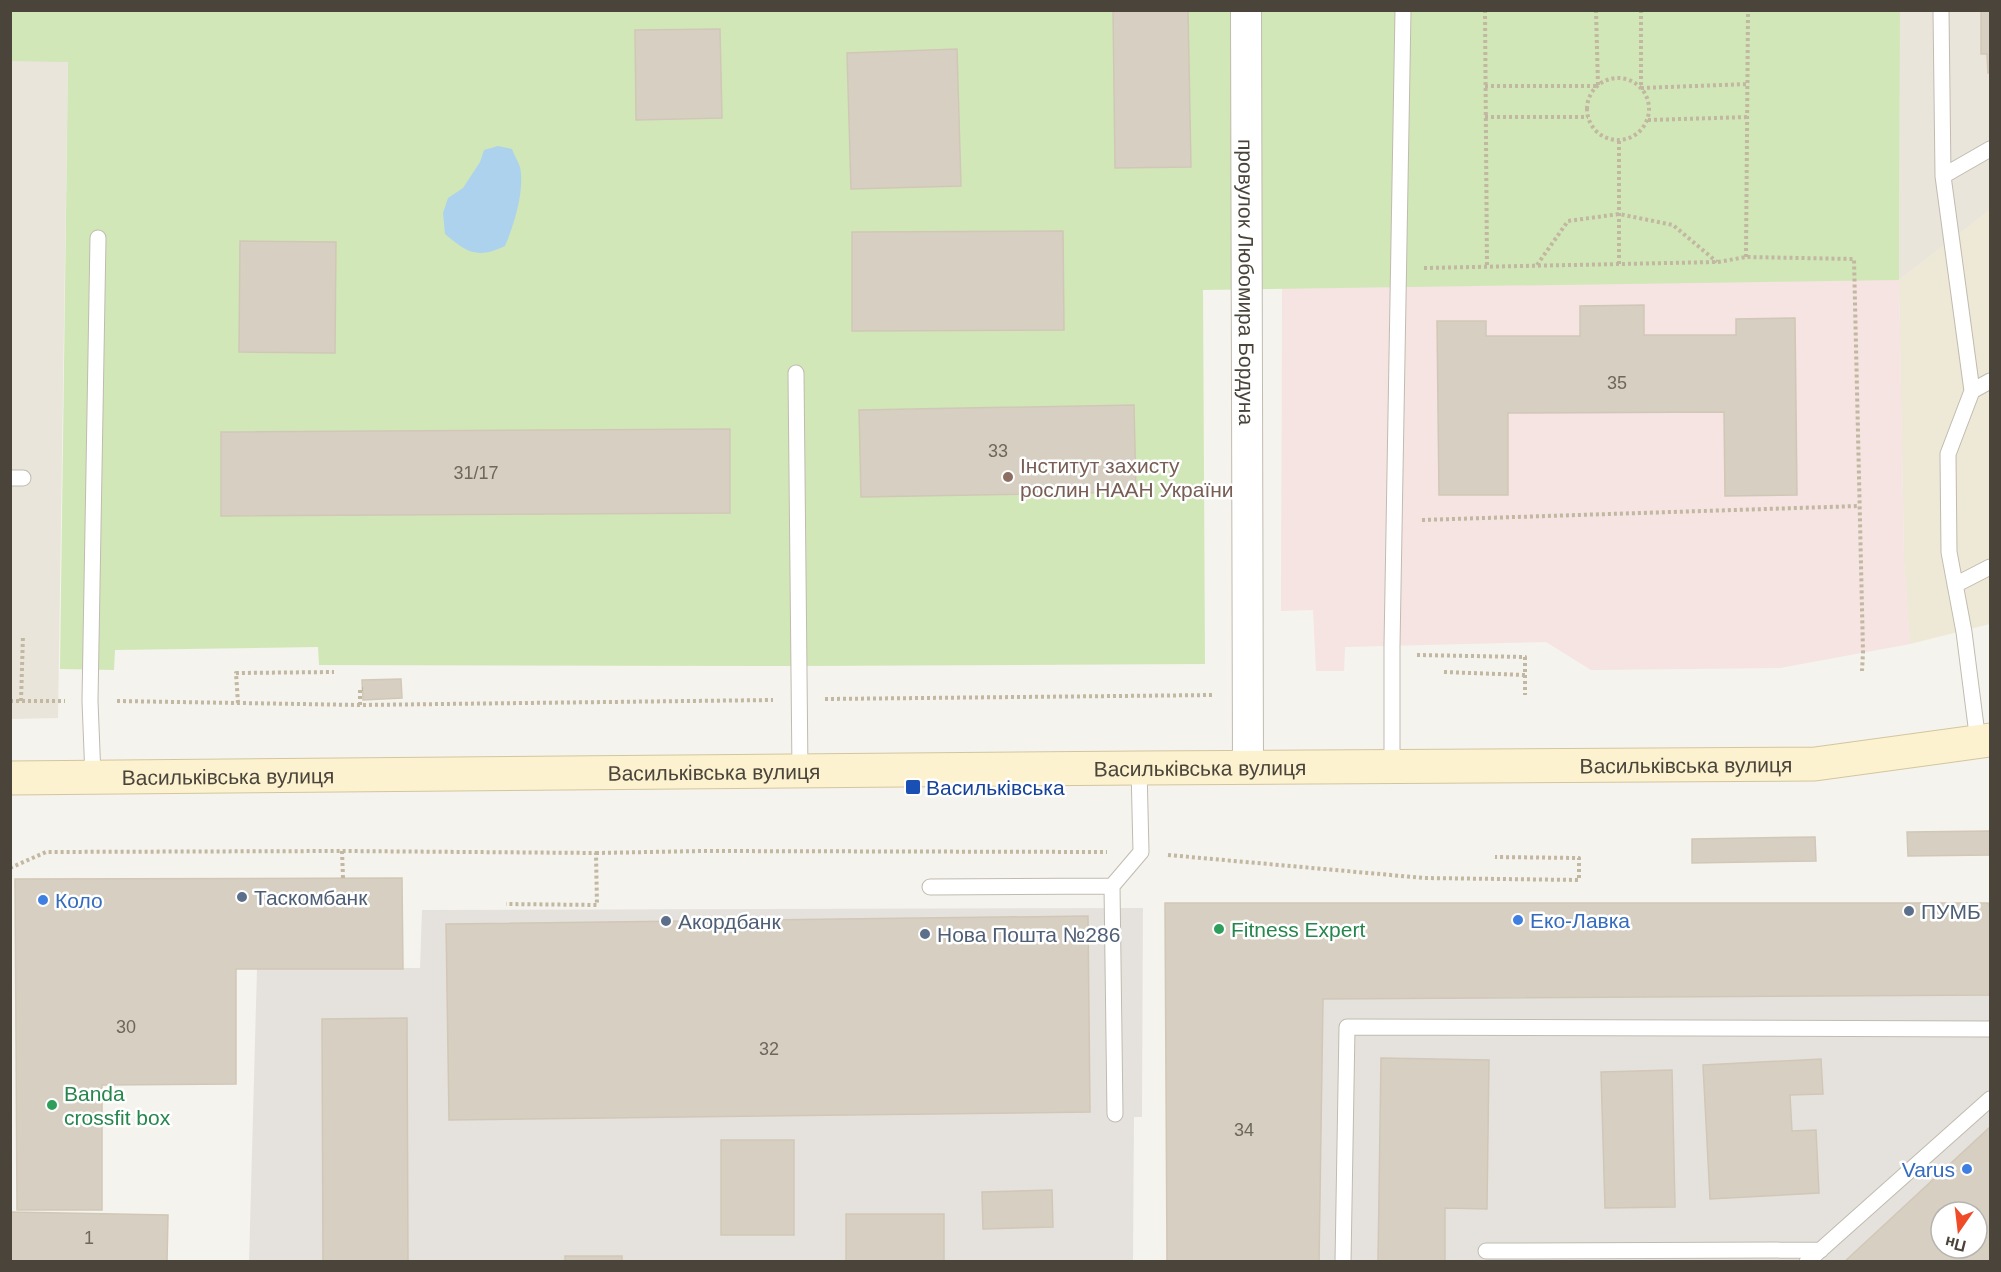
<svg xmlns="http://www.w3.org/2000/svg" width="2001" height="1272" font-family="Helvetica,sans-serif">
<style>
.residential{fill:#e9e5db}
.industrial{fill:#e5e2dd}
.education{fill:#eee8d7}
.medical{fill:#f5e4e1}
.green{fill:#d1e7b8}
.water{fill:#add2ee}
.building{fill:#d7cfc2;stroke:#d1c7b6;stroke-width:1.5;fill-rule:evenodd}
.lines{fill:none;stroke-linecap:round;stroke-linejoin:round}
.service-casing{stroke:#c1bbaf;stroke-width:17}
.minor-casing{stroke:#c1bbaf;stroke-width:32}
.secondary-casing{stroke:#d3c69e;stroke-width:35}
.path{stroke:#c2b7a1;stroke-width:4;stroke-dasharray:3 3;stroke-linecap:butt}
.service{stroke:#fff;stroke-width:15}
.minor{stroke:#fff;stroke-width:30}
.secondary{stroke:#fcf2d0;stroke-width:33}
.education-dot{fill:#8d6e63;stroke:#fff;stroke-width:2}
.transit-dot{fill:#1a4fb4;stroke:#fff;stroke-width:2}
.service-dot{fill:#5c6f8a;stroke:#fff;stroke-width:2}
.shop-dot{fill:#3f7fe0;stroke:#fff;stroke-width:2}
.leisure-dot{fill:#2e9e5b;stroke:#fff;stroke-width:2}
.labels{text-anchor:middle;dominant-baseline:central;stroke-width:5;stroke-linejoin:round;paint-order:stroke}
.number-label{font-size:18px;fill:#6d675c}
.street-label{font-size:21px;fill:#4a443a;stroke:#fff}
.education-label{font-size:21px;fill:#785e54;stroke:#fff;text-anchor:start}
.transit-label{font-size:21px;fill:#164399;stroke:#fff;text-anchor:start}
.service-label{font-size:21px;fill:#4e5e75;stroke:#fff;text-anchor:start}
.shop-label{font-size:21px;fill:#366cbe;stroke:#fff;text-anchor:start}
.leisure-label{font-size:21px;fill:#27864d;stroke:#fff;text-anchor:start}
</style>
<rect width="100%" height="100%" fill="#f5f3ed"/>
<path class="residential" d="M1900,11H1990V210L1899,280Z
M10,61H68L58,718L11,719Z"/>
<path class="industrial" d="M1143,908L1142,1117H1134L1133,1261L249,1262L257,968H420L422,910Z
M1990,995V1127L1844,1261L1319,1262L1323,999Z"/>
<path class="education" d="M1990,210V624L1910,644L1904,560L1899,280Z"/>
<path class="medical" d="M1283,11H1900L1899,280L1904,560L1910,644L1780,668L1591,670L1546,642L1345,647L1344,671H1316L1313,610L1281,611Z"/>
<path class="green" d="M11,10L1900,11L1899,280L1203,290L1205,664L798,666L319,665L318,647L115,650L114,670L60,669L68,62L11,61Z"/>
<path class="water" d="M498,146L512,149C514,155 518,161 520,167C525,190 514,225 505,246C478,259 467,253 445,234L443,213L448,198L463,188L480,162L484,150Z"/>
<path class="building" d="M1113,10H1188L1191,167L1115,168Z
M1981,10H1990V73H1988L1987,54H1981Z
M720,29L722,118L636,120L635,30Z
M957,49L961,186L851,189L847,53Z
M1063,231L1064,330L852,331V232Z
M240,241L336,242L335,353L239,352Z
M1644,305V335H1736V319L1795,318L1797,495L1725,496L1724,412L1508,413V495H1439L1437,321H1486V336H1580V306Z
M1134,405L1136,492L861,497L859,410Z
M730,429V513L221,516V432Z
M401,679L402,698L363,700L362,680Z
M1990,831V855L1908,856L1907,832Z
M1815,837L1816,861L1692,863V839Z
M402,878L403,969H236V1084L102,1085V1210H17L15,879Z
M1165,903H1988L1990,907V995L1323,999L1319,1262H1167Z
M1088,916L1090,1112L449,1120L446,924Z
M407,1018L408,1262H323L322,1019Z
M1381,1058L1489,1060L1487,1209L1445,1208V1262H1378Z
M1821,1059L1823,1094L1790,1095L1792,1131L1816,1130L1819,1193L1710,1199L1703,1065Z
M1672,1070L1675,1207L1605,1208L1601,1072Z
M1990,1127V1262H1844ZM1941,1212H1977V1248H1941Z
M721,1140H794V1235H721Z
M1052,1190L1053,1227L983,1229L982,1192Z
M10,1212L168,1215L167,1262H10Z
M846,1214H944V1262H846Z
M565,1256H622V1262H565Z"/>
<g class="lines">
<g class="service-casing">
<path id="service" d="M1941,10L1943,176L1972,391L1990,381
M1943,176L1990,149
M796,373L800,772
M1972,391L1948,454L1949,552L1964,632L1978,742
M10,478H23
M1955,585L1990,567
M1392,767V646L1403,10
M93,777L90,701L98,238
M1112,886L1115,1114
M930,887L1112,886L1141,852L1139,768
M1486,1251L1821,1250
M1343,1262L1347,1027L1990,1029
M1807,1262L1990,1099"/>
</g>
<g class="minor-casing">
<g id="minor">
<path id="s1" d="M1246,10L1248,768"/>
</g>
</g>
<g class="secondary-casing">
<g id="secondary">
<path id="s2" d="M10,778L1139,768L1815,764L1990,740"/>
</g>
</g>
<path class="path" d="M1485,10L1487,268
M1641,10V88L1749,84
M1587 109a31 31 0 1 1 62 0a31 31 0 1 1-62 0Z
M1485,86H1598L1596,10
M1485,117H1588
M1648,120L1749,117
M1746,257L1748,10
M1619,264V141
M1537,265L1568,221L1619,214L1673,225L1717,262
M1424,268L1718,262L1746,257L1854,259L1863,652L1862,671
M1422,520L1859,506
M1417,655L1525,657V695
M1444,672L1525,675
M825,699L1214,695
M10,701H65
M21,701L23,635
M117,701L360,705L773,700
M238,703L236,673L334,672
M360,705V689H363
M342,851L343,878
M596,853L702,851L1107,852
M1168,855L1424,878L1579,880V858L1495,857
M10,868L46,852L342,851L596,853L597,905L506,904"/>
<use href="#service" class="service"/>
<use href="#minor" class="minor"/>
<use href="#secondary" class="secondary"/>
</g>
<circle class="education-dot" cx="1008" cy="477" r="6"/>
<rect class="transit-dot" x="905" y="779" width="16" height="16" rx="3"/>
<g class="service-dot">
<circle cx="242" cy="897" r="6"/>
<circle cx="1909" cy="911" r="6"/>
<circle cx="666" cy="921" r="6"/>
<circle cx="925" cy="934" r="6"/>
</g>
<g class="shop-dot">
<circle cx="43" cy="900" r="6"/>
<circle cx="1518" cy="920" r="6"/>
<circle cx="1967" cy="1169" r="6"/>
</g>
<g class="leisure-dot">
<circle cx="1219" cy="929" r="6"/>
<circle cx="52" cy="1105" r="6"/>
</g>
<g class="labels">
<g class="number-label">
<text x="1617" y="383">35</text>
<text x="998" y="451">33</text>
<text x="476" y="473">31/17</text>
<text x="126" y="1027">30</text>
<text x="769" y="1049">32</text>
<text x="1244" y="1130">34</text>
<text x="89" y="1238">1</text>
</g>
<g class="street-label">
<text stroke="none"><textPath href="#s1" startOffset="272">провулок Любомира Бордуна</textPath></text>
<text stroke="none"><textPath href="#s2" startOffset="1676">Васильківська вулиця</textPath></text>
<text stroke="none"><textPath href="#s2" startOffset="1190">Васильківська вулиця</textPath></text>
<text stroke="none"><textPath href="#s2" startOffset="704">Васильківська вулиця</textPath></text>
<text stroke="none"><textPath href="#s2" startOffset="218">Васильківська вулиця</textPath></text>
</g>
<g class="education-label">
<text x="1020" y="465">Інститут захисту<tspan x="1020" dy="24">рослин НААН України</tspan></text>
</g>
<g class="transit-label">
<text x="926" y="787">Васильківська</text>
</g>
<g class="service-label">
<text x="254" y="897">Таскомбанк</text>
<text x="1921" y="911">ПУМБ</text>
<text x="678" y="921">Акордбанк</text>
<text x="937" y="934">Нова Пошта №286</text>
</g>
<g class="shop-label">
<text x="55" y="900">Коло</text>
<text x="1530" y="920">Еко-Лавка</text>
<text x="1955" y="1169" text-anchor="end">Varus</text>
</g>
<g class="leisure-label">
<text x="1231" y="929">Fitness Expert</text>
<text x="64" y="1093">Banda<tspan x="64" dy="24">crossfit box</tspan></text>
</g>
</g>
<rect width="2001" height="1272" fill="none" stroke="#4a443a" stroke-width="24"/>
<g transform="translate(1959 1230) rotate(194)"><circle r="28" fill="#ffffff" stroke="#b7b4b0" stroke-width="1.5"/>
<path d="M0-4.5L10 22L0 15L-10 22Z" fill="#f04b29"/>
<text y="-9" font-size="16" font-weight="bold" text-anchor="middle" fill="#4a443a">Пн</text>
</g>
</svg>
